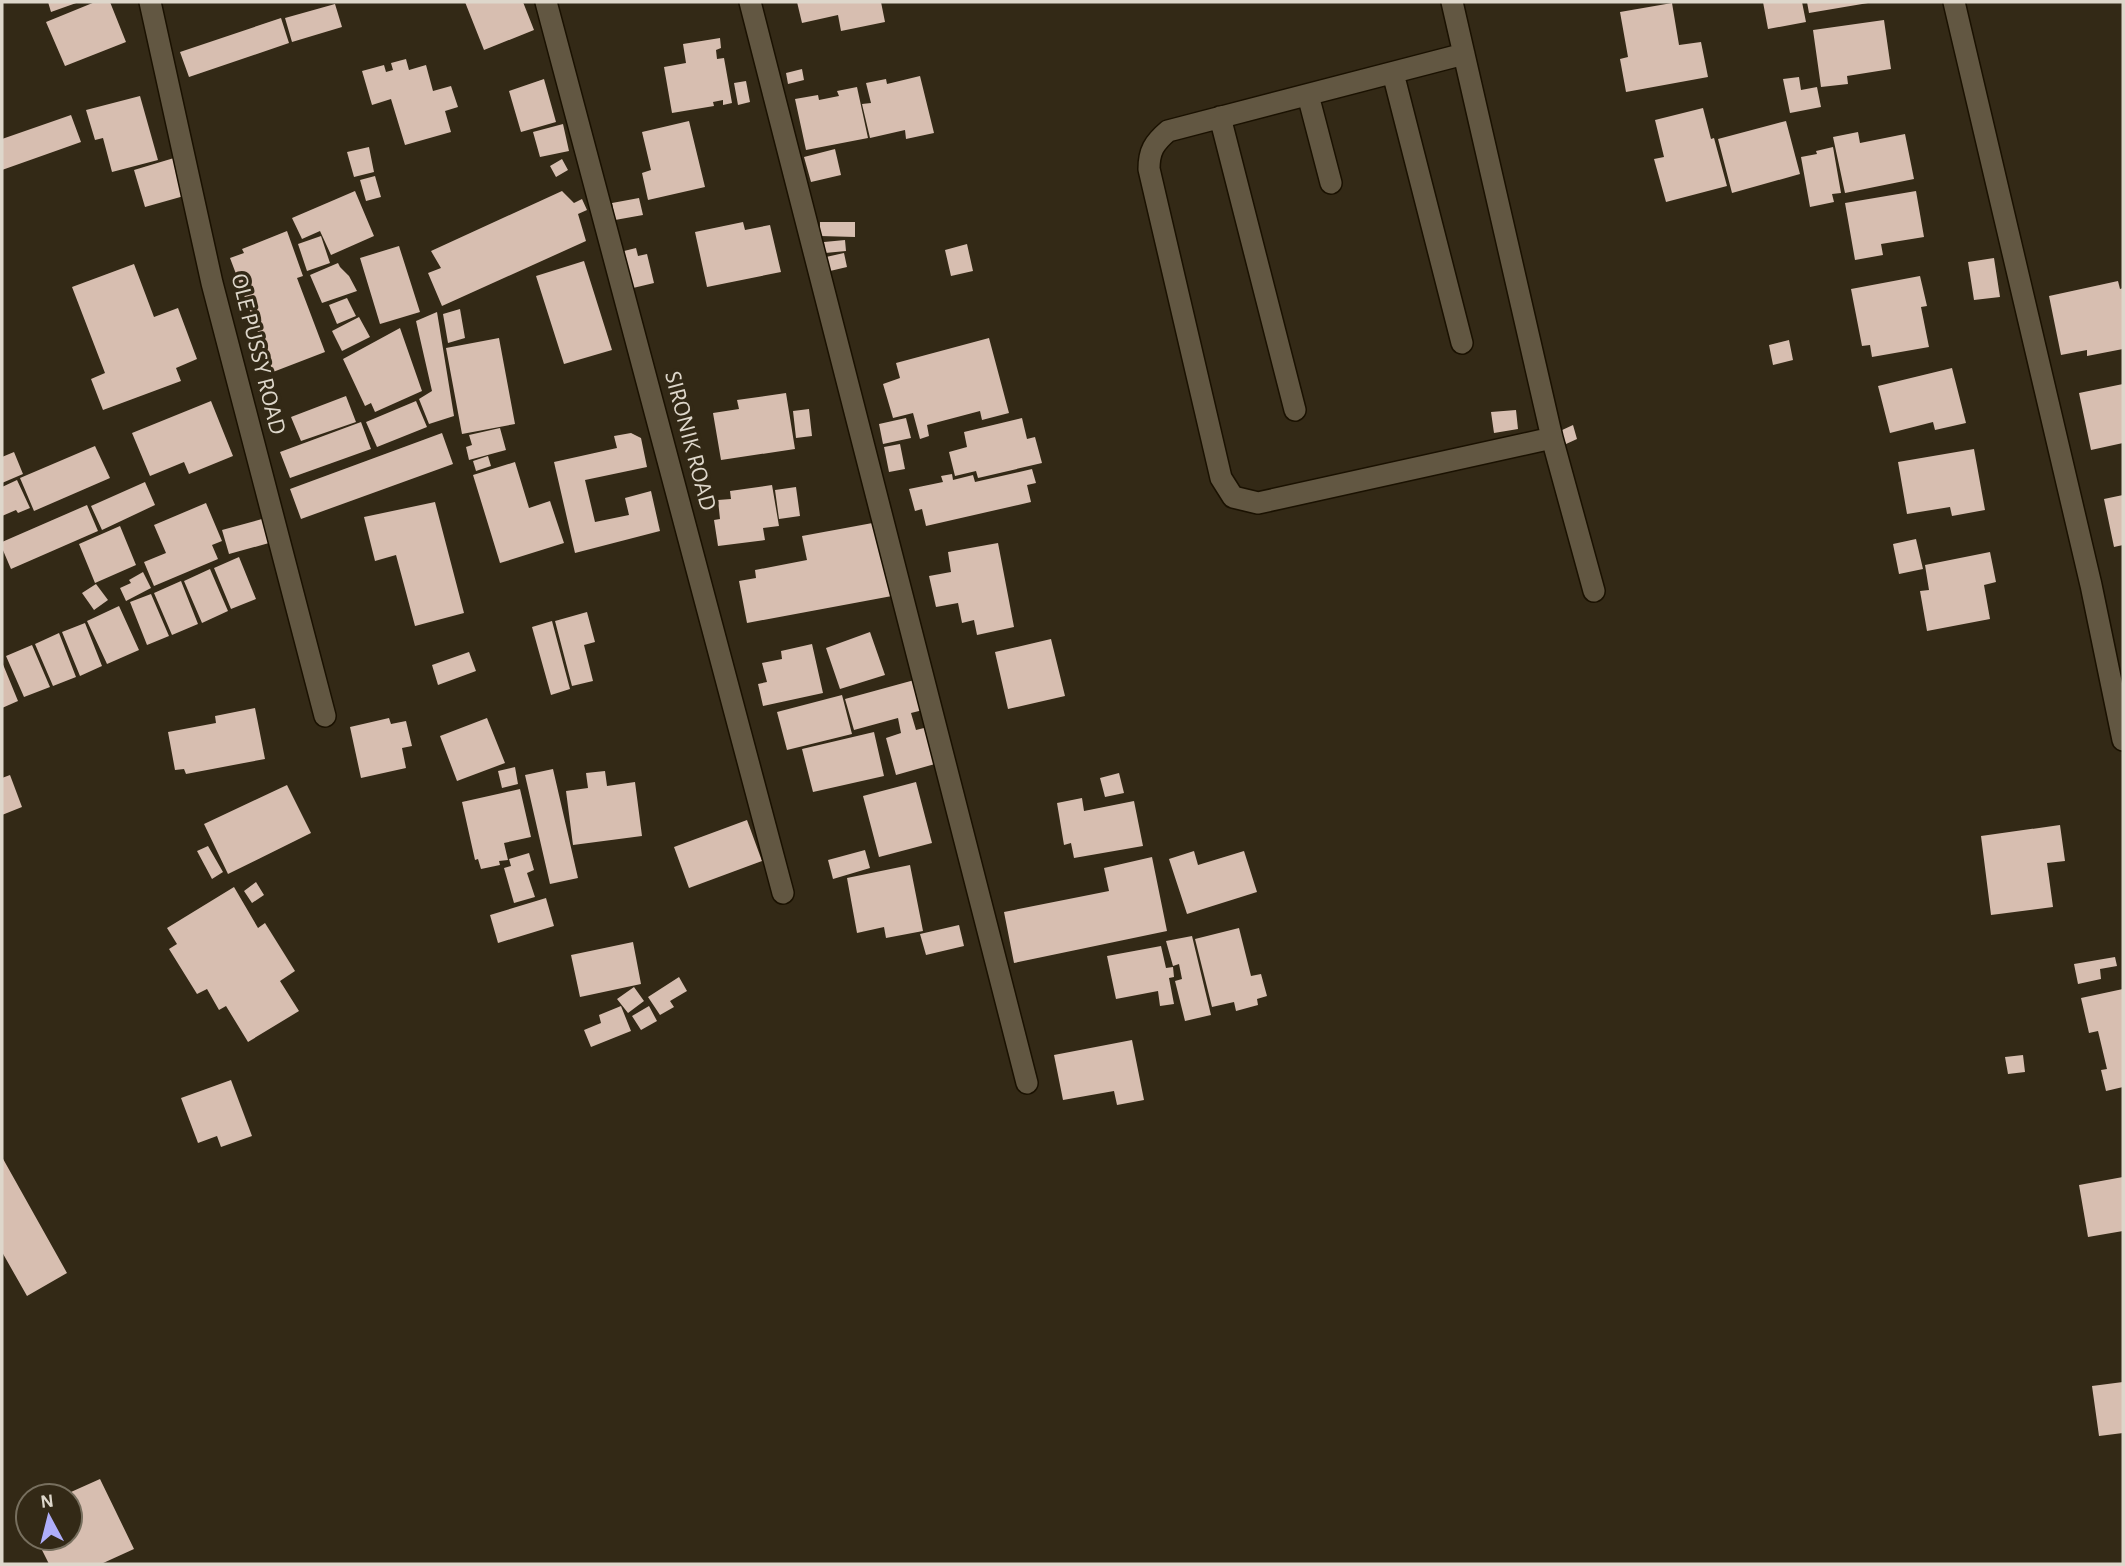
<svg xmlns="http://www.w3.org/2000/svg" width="2125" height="1566" font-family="'Alegreya Sans',sans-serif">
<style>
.building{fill:#d7beb0}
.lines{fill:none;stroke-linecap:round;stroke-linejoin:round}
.minor-casing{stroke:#1a1101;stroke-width:24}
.minor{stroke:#625742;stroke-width:21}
.labels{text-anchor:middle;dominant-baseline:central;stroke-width:7;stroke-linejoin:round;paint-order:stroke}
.street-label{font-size:24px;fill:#ded7cb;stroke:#332916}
</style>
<rect width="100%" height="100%" fill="#332916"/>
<path class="building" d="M48,2H79L51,12Z
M95,2H110L126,42L65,66L46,22Z
M465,2H523L534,30L484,50Z
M797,2H881L885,22L841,31L838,15L802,23Z
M1763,2H1802L1806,22L1768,29Z
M1807,2H1868V3L1809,13Z
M1672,3L1679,45L1701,42L1708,77L1626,92L1620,59L1628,57L1620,12Z
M335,4L342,27L292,42L285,18Z
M281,18L289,43L189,77L180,52Z
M1884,20L1891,69L1847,76L1848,84L1821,87L1813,30Z
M720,38L721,48L716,50L717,59L724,58L732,103L723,105V100L713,102L714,106L672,113L664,67L686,63L683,44Z
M406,59L409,70L426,65L433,91L451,86L458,107L445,111L451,132L405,145L391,99L372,105L362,71L384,65L386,72L393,70L391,63Z
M802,69L804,80L788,84L786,73Z
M920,76L934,133L906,139L905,130L870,138L862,104L871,103L866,83L886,79L887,84Z
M1799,77L1801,90L1817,87L1821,107L1790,113L1783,79Z
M544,79L556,122L521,132L509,91Z
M746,81L750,102L738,105L734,83Z
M857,87L868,138L806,150L795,99L818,95L819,100L839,96L837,91Z
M140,96L158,160L112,172L103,138L95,140L86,110Z
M1703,108L1711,139L1714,138L1727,186L1666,202L1654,159L1664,157L1655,120Z
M71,115L81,142L2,170V139Z
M689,121L705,187L648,200L642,173L651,170L642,132Z
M1786,121L1800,174L1732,193L1718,139Z
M563,124L569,151L540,157L533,132Z
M1858,132L1860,143L1905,134L1914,179L1845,193L1833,137Z
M369,147L374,172L354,177L347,152Z
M1833,147L1841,193L1832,194L1834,202L1810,207L1801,157L1817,154L1816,151Z
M835,149L841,175L811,182L804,157Z
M174,158L184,196L145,207L134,170Z
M562,159L568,170L556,177L550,166Z
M375,176L381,197L366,201L360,180Z
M355,191L374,236L331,255L320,231L302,239L292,218Z
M562,191L574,203L582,199L587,210L578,214L586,241L442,306L428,273L441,268L431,251Z
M1916,191L1924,237L1881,244L1883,255L1855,260L1845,203Z
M639,198L643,215L615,220L612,203Z
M743,222L745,230L770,225L781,272L707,287L695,232Z
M820,222H855V237L820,236Z
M287,231L303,276L297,278L325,352L273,372L230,258L244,253L242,249Z
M321,236L330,263L307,271L298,244Z
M845,240L846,251L825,253L824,242Z
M967,244L973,271L951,276L945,250Z
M399,246L420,312L380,324L360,258Z
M636,248L638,256L647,254L654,283L633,288L624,251Z
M844,253L847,267L830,271L826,257Z
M1994,258L2000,297L1974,300L1968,262Z
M584,261L612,350L564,364L536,276Z
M338,263L340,267L349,276L357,291L322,303L310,275Z
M134,264L154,317L178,308L197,359L176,368L181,381L103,410L91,379L105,373L72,287Z
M1920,276L1927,306L1921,307L1929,347L1872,357L1870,345L1862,346L1851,289Z
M2118,281L2120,289L2123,288V349L2087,356V350L2061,355L2049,296Z
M347,298L356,316L337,324L329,305Z
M460,309L465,338L448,343L443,314Z
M437,312L454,416L429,424L419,399L432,391L416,321Z
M359,317L370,337L342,351L332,331Z
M400,328L422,391L375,412L371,403L365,406L343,359Z
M499,338L515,424L462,434L446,348Z
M989,338L1009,413L982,420L980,411L927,425L929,436L920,439L913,413L893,418L883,384L900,378L896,363Z
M1789,340L1793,360L1773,365L1769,345Z
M1952,368L1966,423L1935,430L1933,422L1890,433L1878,386Z
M2123,384V443L2091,450L2079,393Z
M786,393L795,449L721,460L713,413L739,409L737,400Z
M346,396L356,422L301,441L291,417Z
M211,401L233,456L189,474L184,462L150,476L132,433Z
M416,401L427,427L377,447L366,422Z
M809,409L812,436L796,438L793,411Z
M1516,410L1518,429L1494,433L1491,412Z
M906,418L911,438L883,444L879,424Z
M1022,418L1027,439L1035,437L1042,463L978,478L976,471L955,476L949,452L967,447L964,432Z
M361,422L371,449L290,478L280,452Z
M1573,425L1577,439L1566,444L1560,431Z
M500,428L506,450L469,460L466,447L472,445L469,435Z
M442,433L453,464L301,519L290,489Z
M631,433L641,438L647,467L585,480L595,522L629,515L625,498L651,491L660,531L575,553L554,462L617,448L614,436Z
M900,444L905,469L889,472L884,447Z
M95,446L110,478L34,511L20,478Z
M1974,449L1985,510L1952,516L1950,507L1907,514L1898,462Z
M14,452L23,474L2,483V457Z
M488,456L491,466L476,471L473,461Z
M515,462L529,508L550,501L564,543L500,563L473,475Z
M1032,469L1036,483L1027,485L1031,502L926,526L922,509L915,511L909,489L943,482L941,476L952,474L953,480L973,475L975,482Z
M17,480L30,508L18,513L16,510L2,516V487Z
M145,482L155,505L102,530L91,506Z
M772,485L779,526L763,528L765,540L718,546L714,520L720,519L718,500L731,499L730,491Z
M796,487L800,516L779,519L775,490Z
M2123,495V545L2114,547L2104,499Z
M435,502L464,613L415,626L396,555L375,561L364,517Z
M206,503L222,541L212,545L218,559L154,586L144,562L166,553L154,525Z
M87,505L98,531L11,569L2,548V542Z
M262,519L269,543L229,554L222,530Z
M878,522L892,596L747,623L739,581L756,578L755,570L807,560L802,536Z
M120,526L136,565L95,583L79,544Z
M1916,539L1923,569L1899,574L1893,544Z
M998,543L1014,627L977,635L974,620L962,623L958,603L936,607L929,576L951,572L948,552Z
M1990,552L1996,582L1984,585L1990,619L1927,631L1920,591L1929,590L1925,565Z
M239,557L256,599L231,609L214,568Z
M210,569L228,611L202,623L184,581Z
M143,572L151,588L126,601L120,588L131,583L129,580Z
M181,581L198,624L172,635L154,593Z
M96,584L108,600L94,610L82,593Z
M151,594L169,636L147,645L130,602Z
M119,606L139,650L107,664L87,621Z
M587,612L595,642L584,645L593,681L572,686L555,621Z
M552,621L570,689L551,695L532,627Z
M85,623L102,666L80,676L62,632Z
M870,632L885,675L840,689L826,648Z
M59,633L76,677L53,686L35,644Z
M1051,639L1065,696L1008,709L995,652Z
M812,644L823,693L763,706L758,684L767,682L762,663L782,659L781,651Z
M32,645L50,687L24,697L6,656Z
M469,652L476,671L438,685L432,665Z
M2,662L18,701L2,708Z
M918,679L927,709L911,713L916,730L932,726L942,762L896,775L886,738L901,733L898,718L854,730L845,699Z
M842,695L852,734L787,750L777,712Z
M255,708L265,759L186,774L184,769L175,770L168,732L216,723L215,716Z
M389,718L391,724L406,721L412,746L402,748L406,768L361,778L350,727Z
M487,718L505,763L457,781L440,736Z
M874,732L884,776L813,792L802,749Z
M515,767L518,784L502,788L498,771Z
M553,769L578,878L550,884L525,775Z
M605,771L607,786L635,782L642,836L573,845L566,791L588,788L586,773Z
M1119,773L1124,793L1105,797L1100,778Z
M10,775L22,807L2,815V778Z
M916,782L932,843L879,857L863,796Z
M287,785L311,833L228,874L204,824Z
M520,789L531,837L504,843L508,860L499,861L500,865L481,869L478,859L475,860L462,802Z
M1082,798L1084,811L1134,801L1143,846L1074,858L1071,843L1064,845L1057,803Z
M747,820L762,861L689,888L674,847Z
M2060,825L2065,861L2047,863L2053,907L1991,915L1981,836Z
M208,846L223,872L212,879L197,851Z
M865,850L870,868L833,879L828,860Z
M1194,851L1198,865L1244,851L1257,892L1187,914L1169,859Z
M529,853L534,870L527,873L535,897L514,903L504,868L511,866L509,859Z
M1152,857L1167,931L1014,963L1004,912L1109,891L1104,868Z
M910,865L923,931L886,938L884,927L857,933L847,878Z
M256,882L264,895L252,903L244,891Z
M234,887L258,928L265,923L295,971L280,981L299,1011L248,1042L226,1006L219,1010L207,989L197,994L169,949L177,944L167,928Z
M546,898L554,926L498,943L490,915Z
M959,925L964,946L926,955L920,934Z
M1239,928L1251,976L1261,974L1267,996L1257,999L1258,1005L1236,1011L1234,1002L1212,1007L1195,939Z
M1192,936L1211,1015L1185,1021L1175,981L1182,979L1179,964L1173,966L1166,941Z
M633,942L641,984L580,997L571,955Z
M1161,946L1166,968L1173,967L1174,977L1169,978L1174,1004L1160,1006L1158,991L1116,999L1107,956Z
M2115,957L2117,966L2100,969L2101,979L2078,984L2074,964Z
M679,977L687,991L670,1001L674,1007L660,1015L648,997Z
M634,987L644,1001L628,1013L617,999Z
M2123,989V1087L2106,1091L2101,1070L2107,1069L2098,1031L2089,1033L2081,998Z
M621,1006L631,1031L591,1047L584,1030L601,1023L599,1015Z
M649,1006L657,1021L641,1030L632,1016Z
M1132,1040L1144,1100L1117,1105L1114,1091L1063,1100L1054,1055Z
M2023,1055L2025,1072L2008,1074L2005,1057Z
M231,1080L252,1136L221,1147L217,1136L198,1143L181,1098Z
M2,1157L67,1273L27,1296L2,1252Z
M2123,1177V1231L2088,1237L2079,1185Z
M2123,1382V1433L2099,1436L2092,1386Z
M100,1479L134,1549L101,1564H49L39,1544L51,1538H70V1496H62Z"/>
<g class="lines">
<g class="minor-casing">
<path id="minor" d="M150,2L212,283L325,716
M546,2L783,893
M750,2L1027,1083
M1452,2L1552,438L1594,591
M1954,2L2091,585L2123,740
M1464,54L1168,131C1154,143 1149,151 1149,169L1221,478L1233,497L1258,503L1552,438
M1393,73L1462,343
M1308,95L1331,183
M1220,117L1295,410"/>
</g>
<use href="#minor" class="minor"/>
</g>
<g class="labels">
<g class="street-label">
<text transform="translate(258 354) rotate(76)">OLE PUSSY ROAD</text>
<text transform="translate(690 441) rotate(75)">SIRONIK ROAD</text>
</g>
</g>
<rect width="2125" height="1566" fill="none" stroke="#ded7cb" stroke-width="7"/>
<g transform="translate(49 1517) rotate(353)"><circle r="33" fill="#332916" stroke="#776f5e" stroke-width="2"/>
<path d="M0-5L12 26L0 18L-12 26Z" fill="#afaefa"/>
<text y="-10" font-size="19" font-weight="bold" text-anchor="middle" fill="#ded7cb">N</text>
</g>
</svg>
